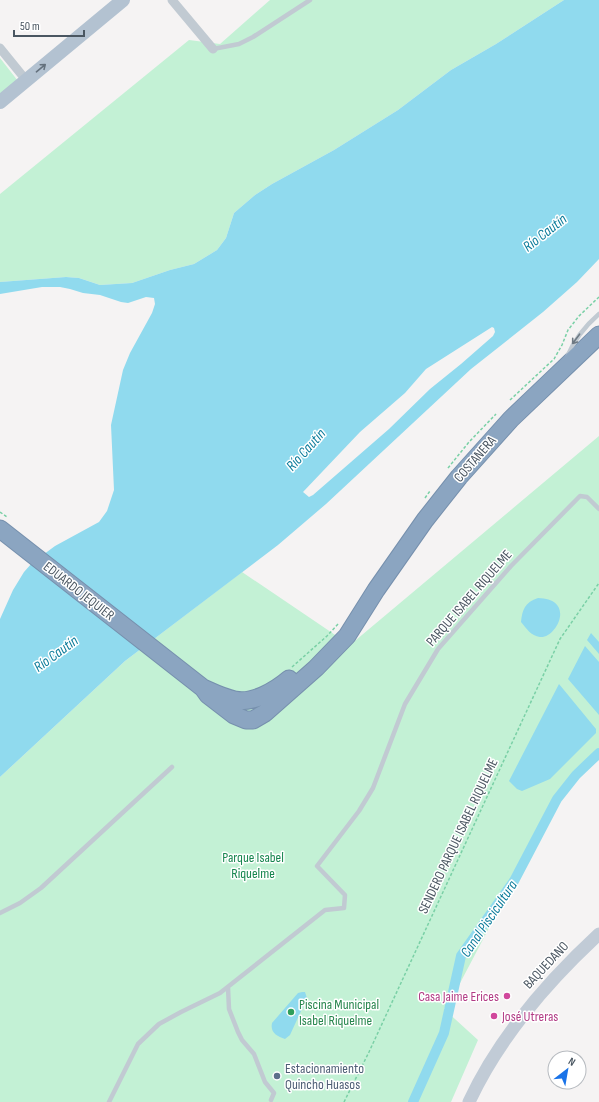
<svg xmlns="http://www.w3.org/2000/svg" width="599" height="1102" font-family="'Sofia Sans Condensed',sans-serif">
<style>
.green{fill:#c3f1d5}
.water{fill:#90daee;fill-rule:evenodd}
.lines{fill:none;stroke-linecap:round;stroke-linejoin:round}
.canal{stroke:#90daee;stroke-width:10}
.highway-casing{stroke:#7690ad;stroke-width:19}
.path{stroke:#7ad0a6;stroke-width:1.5;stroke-dasharray:3 2;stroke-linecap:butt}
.lane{stroke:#c1cad2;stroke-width:4.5}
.street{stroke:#c1cad2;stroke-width:9}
.secondary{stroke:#c1cbd6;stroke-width:13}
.primary{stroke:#b3c2d1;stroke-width:14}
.highway{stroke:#8ba5c1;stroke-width:17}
.oneway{stroke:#64717d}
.oneway2{stroke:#6e7983}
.hotel-dot{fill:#d1479c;stroke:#fff;stroke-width:1.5}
.leisure-dot{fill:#2e9e5b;stroke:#fff;stroke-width:1.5}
.service-dot{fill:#5c6f8a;stroke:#fff;stroke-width:1.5}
.labels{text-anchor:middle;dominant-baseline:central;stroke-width:3;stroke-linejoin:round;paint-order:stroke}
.street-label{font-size:14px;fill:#4a5661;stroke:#fff}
.park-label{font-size:14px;fill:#17864f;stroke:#fff}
.hotel-label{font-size:14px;fill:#b23c85;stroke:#fff;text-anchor:end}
.leisure-label{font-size:14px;fill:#27864d;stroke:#fff;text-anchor:start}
.service-label{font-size:14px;fill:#4e5e75;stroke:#fff;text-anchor:start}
.water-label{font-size:15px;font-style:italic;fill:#0c7c9b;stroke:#fff}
</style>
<rect width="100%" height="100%" fill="#f5f3f3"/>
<path class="green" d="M270,0H564L496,44L451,70L398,110L334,150L272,184L255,195L234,213L226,238L217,250L194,264L170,270L132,283L100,285L79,278L66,277L0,282V194L189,40L220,44Z
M0,58L18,81L0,95Z
M599,436V753L562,789L458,987L444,1009L478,1040L451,1102H0V777L125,661L242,572L350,645Z"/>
<path class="water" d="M564,0H599V259L577,282L543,312L471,369L326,504L278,545L125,661L0,777V619L13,590L24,572L32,563L55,546L99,522L107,511L114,490L111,425L123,370L130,353L152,313L155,304L154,298L146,297L128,303L121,302L100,295L83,293L70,289L60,287H42L0,294V282L66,277L79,278L100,285L132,283L170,270L194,264L217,250L226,238L234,213L255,195L272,184L334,150L398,110L451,70L496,44ZM492,327L494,328L495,332L493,336L461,364L430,389L389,429L313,495L309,497L303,492L360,432L405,393L426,369Z
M538,598C577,599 556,639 540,637C531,636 526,628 521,622C522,610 525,602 538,598Z
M591,633L599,642V654L587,640Z
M585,646L599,662V715L568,679Z
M559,684L596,729V733L550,779L522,791L517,789L509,781Z
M302,992H305L307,998L290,1035L285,1039C277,1036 270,1033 272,1023L298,993Z"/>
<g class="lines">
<path class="canal" d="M413,1102L444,1033L461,956L514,881L557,799L576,775L599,753"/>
<g class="highway-casing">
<path id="highway" d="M0,529L203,688C214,693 224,698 235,700C253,704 276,690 289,679
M203,688L208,695L234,715L246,720H253L265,713L316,668L347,636L376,590L425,520L459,477L511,419L599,335"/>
</g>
<path class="path" d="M510,400L554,359L562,345L568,330L579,316L599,297
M448,468L469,442L496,414
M425,498L430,491
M0,512L7,517
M292,667L327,636L339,623
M344,1102L369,1052L560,639L599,583"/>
<path class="lane" d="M213,49L239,44L253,37L310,0
M567,357C574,340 585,326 599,314
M0,913L20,903L41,888L172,767
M228,987L229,1009L238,1032L242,1040L254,1054L265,1082L274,1093L271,1100
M109,1102L138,1044L159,1024L181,1012L220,993L325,910L344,908L345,895L317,866L359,811L373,788L405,704L438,649L511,566L580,496L587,497L599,509"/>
<path class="street" d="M172,0L213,49
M0,48L26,80"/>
<path class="secondary" d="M469,1102C499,1037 547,982 599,934"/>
<path class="primary" d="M0,102L123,0"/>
<use href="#highway" class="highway"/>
</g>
<defs><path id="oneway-shaft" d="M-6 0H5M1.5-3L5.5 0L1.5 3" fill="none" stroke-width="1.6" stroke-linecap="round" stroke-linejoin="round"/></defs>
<use class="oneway" href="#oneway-shaft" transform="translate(41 68) rotate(-40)"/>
<use class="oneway2" href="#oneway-shaft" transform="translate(576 339) rotate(127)"/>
<g class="hotel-dot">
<circle cx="507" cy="996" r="4"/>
<circle cx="494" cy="1016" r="4"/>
</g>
<circle class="leisure-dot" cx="291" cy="1012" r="4"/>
<circle class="service-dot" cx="277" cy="1076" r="4"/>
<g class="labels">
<g class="street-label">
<text transform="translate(475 459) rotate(-49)">COSTANERA</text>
<text transform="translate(79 591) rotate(38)">EDUARDO JEQUIER</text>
<text transform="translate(469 598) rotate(-49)">PARQUE ISABEL RIQUELME</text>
<text transform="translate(458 836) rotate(-65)">SENDERO PARQUE ISABEL RIQUELME</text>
<text transform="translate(546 965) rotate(-47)">BAQUEDANO</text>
</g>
<g class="park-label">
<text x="253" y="857">Parque Isabel<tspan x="253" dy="16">Riquelme</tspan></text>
</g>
<g class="hotel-label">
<text x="499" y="996">Casa Jaime Erices</text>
<text x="502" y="1016" text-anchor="start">José Utreras</text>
</g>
<g class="leisure-label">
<text x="299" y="1004">Piscina Municipal<tspan x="299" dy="16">Isabel Riquelme</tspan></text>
</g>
<g class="service-label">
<text x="285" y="1068">Estacionamiento<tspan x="285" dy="16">Quincho Huasos</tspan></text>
</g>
<g class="water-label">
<text transform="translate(545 233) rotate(-38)">Río Cautín</text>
<text transform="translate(306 450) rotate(-48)">Río Cautín</text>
<text transform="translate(56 654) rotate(-36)">Río Cautín</text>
<text transform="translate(489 919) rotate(-56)">Canal Piscicultura</text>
</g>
</g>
<g transform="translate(567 1070) rotate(31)"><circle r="19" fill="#ffffff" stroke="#b7bbc0"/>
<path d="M0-3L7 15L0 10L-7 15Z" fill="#1a73e8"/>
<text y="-6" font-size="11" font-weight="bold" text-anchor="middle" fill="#4a5661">N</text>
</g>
<path d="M14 30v6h70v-6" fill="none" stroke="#4a5661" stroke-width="2"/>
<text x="20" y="30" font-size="12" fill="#4a5661" stroke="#ffffff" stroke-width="3" paint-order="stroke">50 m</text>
</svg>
